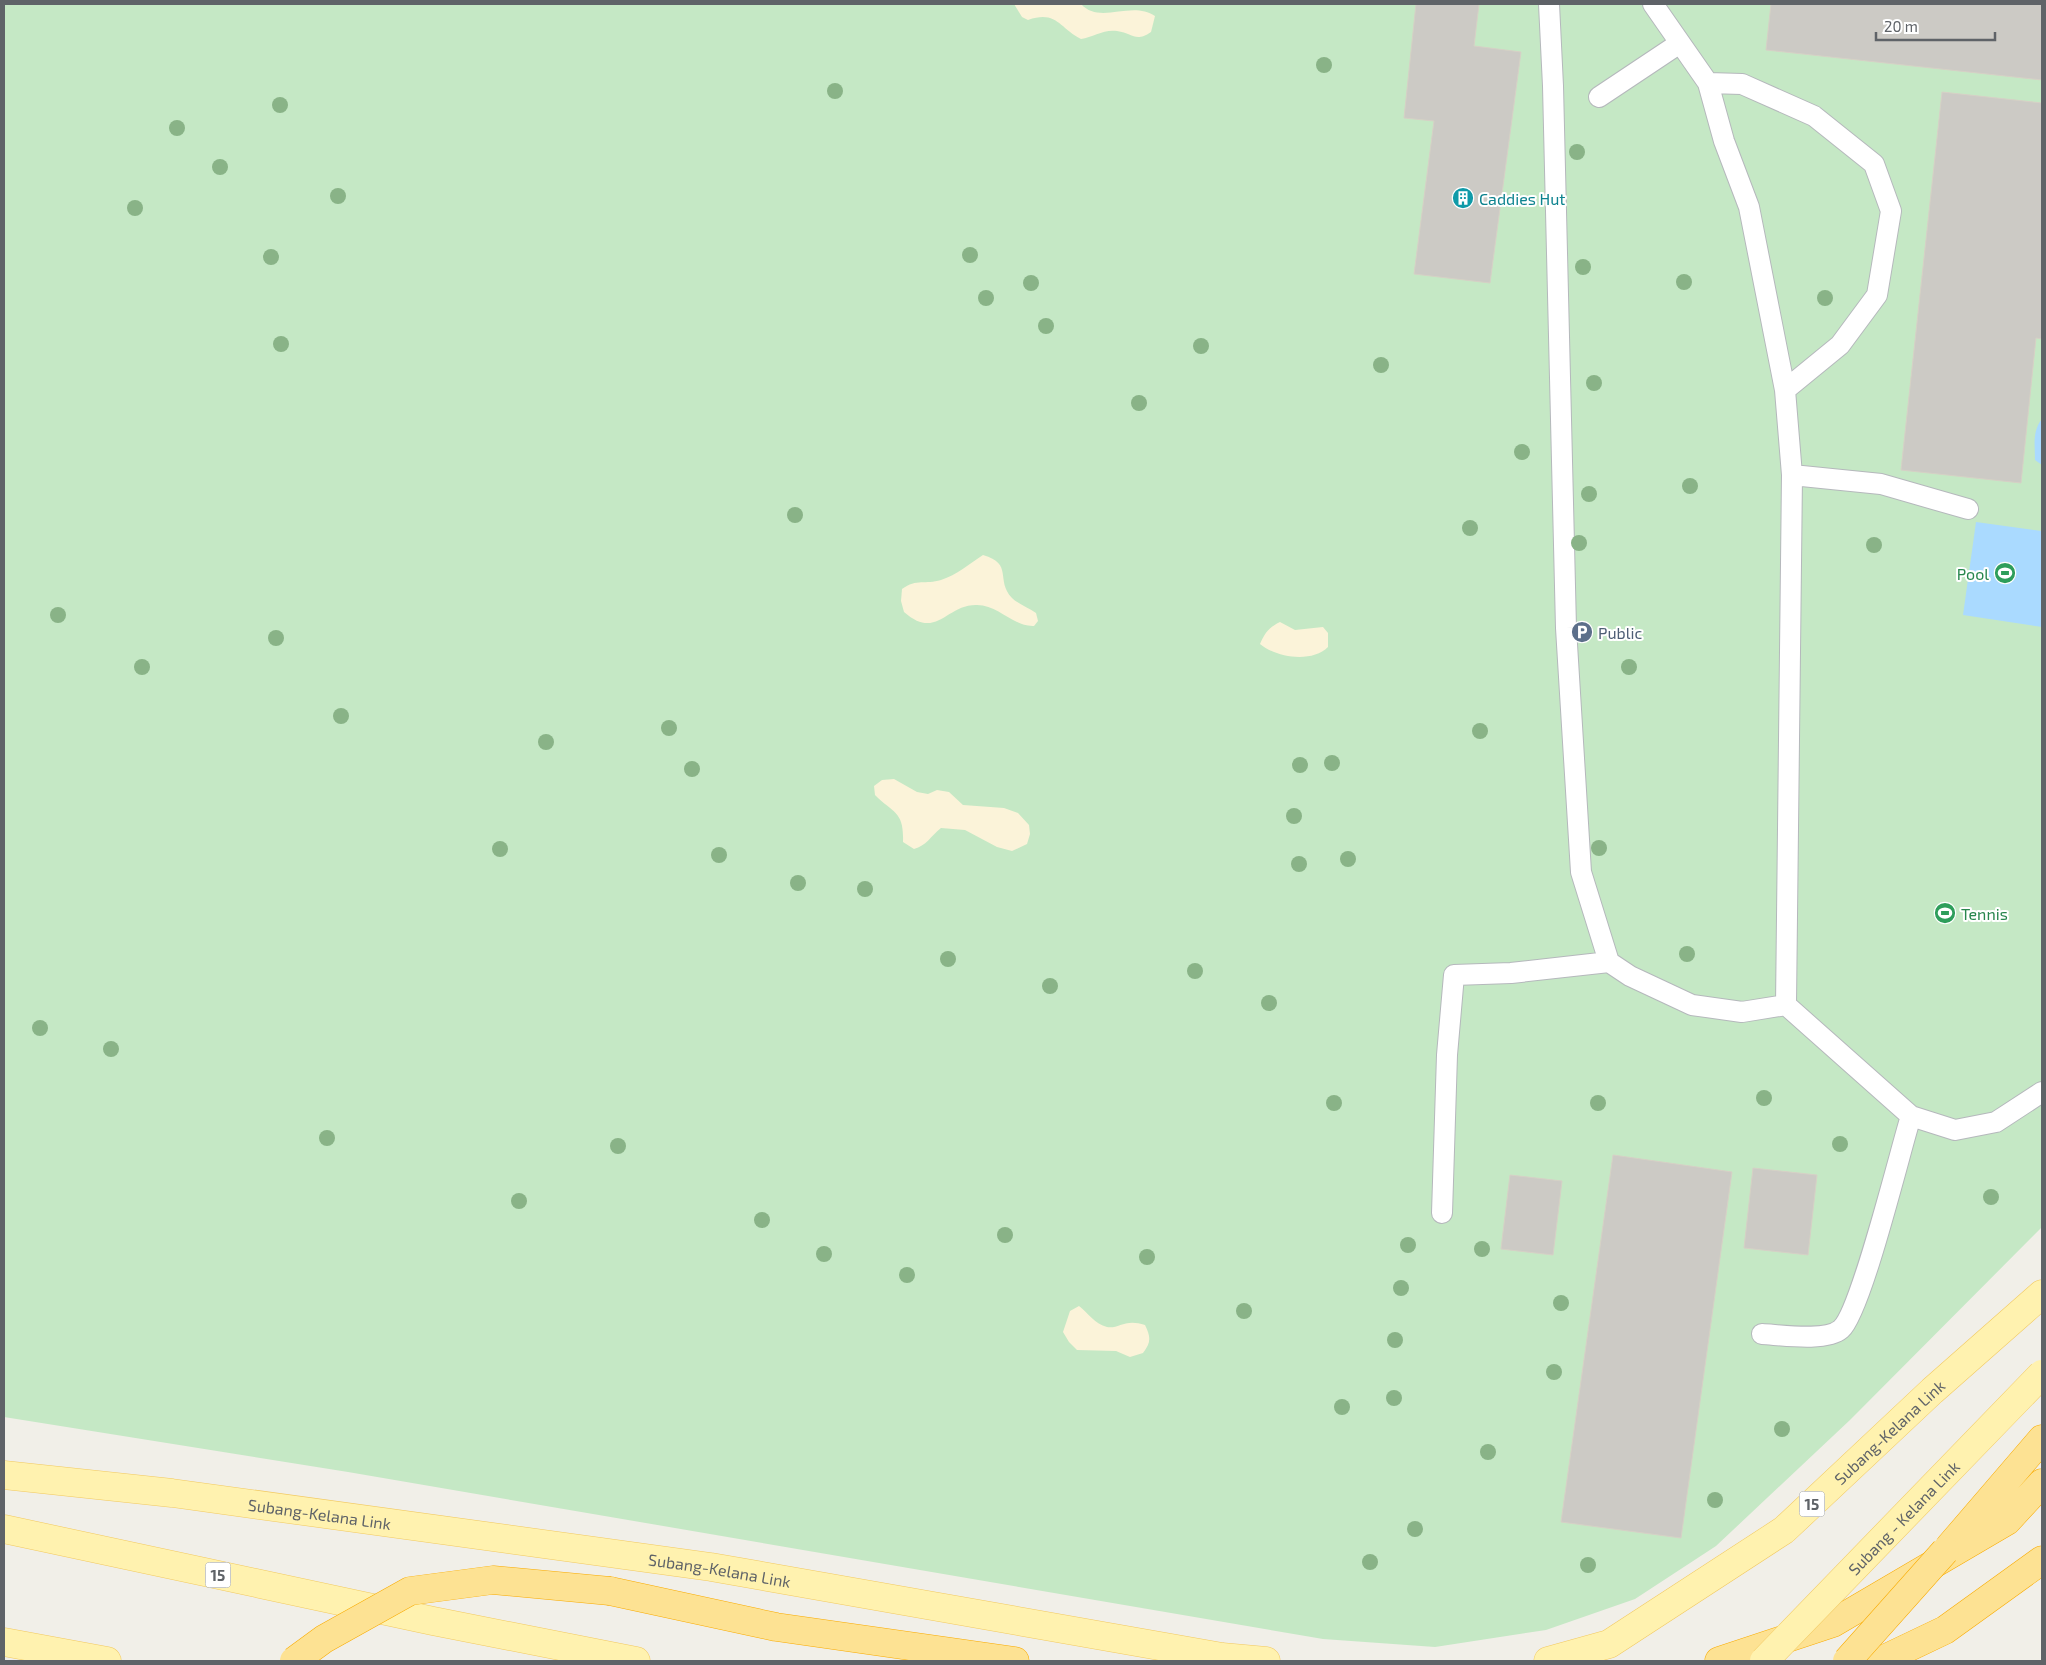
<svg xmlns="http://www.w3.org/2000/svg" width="2046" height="1665" font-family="'Exo 2',sans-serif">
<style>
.green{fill:#c5e8c5}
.sand{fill:#fbf3d9}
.water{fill:#aadaff}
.building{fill:#cccac5;stroke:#d6d1c6}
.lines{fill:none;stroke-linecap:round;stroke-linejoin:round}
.lane-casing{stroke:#b5b8bc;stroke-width:22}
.primary-casing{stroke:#f2c960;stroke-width:29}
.highway-casing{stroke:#f9ab00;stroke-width:29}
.lane{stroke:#fff;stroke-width:20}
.primary{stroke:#fff2af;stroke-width:28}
.highway{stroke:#fde293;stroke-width:28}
.primary-bridge-casing{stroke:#f2c960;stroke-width:29;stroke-linecap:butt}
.highway-bridge-casing{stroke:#f9ab00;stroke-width:29;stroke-linecap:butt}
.primary-bridge{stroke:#fff2af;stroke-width:28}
.highway-bridge{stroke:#fde293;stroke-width:28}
.tree{fill:#89b387}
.labels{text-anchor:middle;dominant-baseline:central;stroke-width:4;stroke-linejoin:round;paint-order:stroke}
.shield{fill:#fff;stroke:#8f9295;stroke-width:1}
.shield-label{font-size:15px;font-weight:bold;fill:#5f6368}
.culture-label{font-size:16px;fill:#0d838f;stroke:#fff;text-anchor:start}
.leisure-label{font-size:16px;fill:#27864d;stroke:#fff;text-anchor:end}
.service-label{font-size:16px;fill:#4e5e75;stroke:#fff;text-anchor:start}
.street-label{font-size:16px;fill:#5f6368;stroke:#fff}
</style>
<rect width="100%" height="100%" fill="#f1efe8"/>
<path class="green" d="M4,4H2042V1227L1850,1420L1716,1546L1635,1599L1546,1630L1435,1647L1323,1639L348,1472L4,1417Z"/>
<path class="sand" d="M1014,4H1081C1100,25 1131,0 1155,16L1151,32C1135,43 1133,33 1117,31C1104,29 1093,37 1081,39C1059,28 1057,10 1028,20L1022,17Z
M983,555C1014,564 995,580 1012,598C1018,604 1029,608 1036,613L1038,621L1034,626C1013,627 999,605 977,605C946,604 937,641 904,612L901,601L902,589C917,578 925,585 941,580C957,575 969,564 983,555Z
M1280,622L1295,630L1323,627L1328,633V647C1312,663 1277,658 1260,644C1265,633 1268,628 1280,622Z
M894,779L917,792L928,794L937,790L949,792L963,805L1004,808L1018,813L1029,825L1030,834L1027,844L1012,851L997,847L965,830L941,828C931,836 926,846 914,849L903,842C904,811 894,814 875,795L874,786L882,780Z
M1079,1306C1088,1313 1095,1324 1107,1327C1119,1329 1125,1318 1145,1325C1151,1337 1151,1343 1143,1353L1130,1357L1116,1351L1077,1350L1069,1342L1063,1332L1070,1311Z"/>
<path class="water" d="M2042,419V465L2035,460C2035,446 2032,431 2042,419Z
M1976,522L2042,531V627L1963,615Z"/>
<path class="building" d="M1416,4H1479L1474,46L1521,52L1490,283L1414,274L1434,121L1404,118Z
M1771,4H2042V80L1766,50Z
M1942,92L2042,103V339L2036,338L2021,483L1901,470Z
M1613,1155L1732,1172L1681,1538L1561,1522Z
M1753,1168L1817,1175L1808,1255L1744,1248Z
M1510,1175L1562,1181L1553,1255L1501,1249Z"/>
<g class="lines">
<g class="lane-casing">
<path id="lane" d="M1549,4L1553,86L1566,628L1581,872L1609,962L1630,976L1692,1005L1742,1012L1786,1005
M1653,4L1708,83L1724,141L1749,207L1785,390L1792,475L1786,1005L1911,1116L1955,1130L1996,1122L2042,1092
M1708,83L1742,84L1814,116L1874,164L1891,211L1877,295L1840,345L1785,390
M1599,97L1680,43
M1792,475L1881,484L1968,509
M1442,1213L1447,1055L1454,975L1511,973L1609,962
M1762,1334C1781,1335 1826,1342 1841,1329C1861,1312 1900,1151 1911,1116"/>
</g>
<g class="primary-casing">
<g id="primary">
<path id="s1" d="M4,1475L172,1493L711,1567L1222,1657L1266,1661"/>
<path d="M4,1529L433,1621L636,1661"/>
<path d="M4,1642L107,1661"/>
<path id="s2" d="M1548,1661L1609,1644L1784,1530L1932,1391L2042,1294"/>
</g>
</g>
<g class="highway-casing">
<path id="highway" d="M1950,1546L2042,1439
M610,1591L776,1627L1015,1661
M1719,1661L1833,1623L2007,1521L2042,1483
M1880,1661L1945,1630L2042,1560"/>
</g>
<use href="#lane" class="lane"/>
<use href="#primary" class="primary"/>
<use href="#highway" class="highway"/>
<g class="primary-bridge-casing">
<g id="primary-bridge">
<path id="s3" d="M1764,1661L2042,1374"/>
</g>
</g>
<g class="highway-bridge-casing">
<path id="highway-bridge" d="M294,1661L324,1639L410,1591L493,1580L610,1591
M1847,1661L1945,1551"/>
</g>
<use href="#primary-bridge" class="primary-bridge"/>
<use href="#highway-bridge" class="highway-bridge"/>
</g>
<g class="tree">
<circle cx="1324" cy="65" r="8"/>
<circle cx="835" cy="91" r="8"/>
<circle cx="280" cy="105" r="8"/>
<circle cx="177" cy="128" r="8"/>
<circle cx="1577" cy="152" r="8"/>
<circle cx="220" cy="167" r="8"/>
<circle cx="338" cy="196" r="8"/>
<circle cx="135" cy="208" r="8"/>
<circle cx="970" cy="255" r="8"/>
<circle cx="271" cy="257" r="8"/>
<circle cx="1583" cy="267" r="8"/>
<circle cx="1684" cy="282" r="8"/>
<circle cx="1031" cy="283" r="8"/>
<circle cx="986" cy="298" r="8"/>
<circle cx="1825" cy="298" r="8"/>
<circle cx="1046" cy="326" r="8"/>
<circle cx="281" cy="344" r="8"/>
<circle cx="1201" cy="346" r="8"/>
<circle cx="1381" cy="365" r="8"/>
<circle cx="1594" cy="383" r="8"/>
<circle cx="1139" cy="403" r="8"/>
<circle cx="1522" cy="452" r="8"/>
<circle cx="1690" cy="486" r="8"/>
<circle cx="1589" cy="494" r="8"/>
<circle cx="795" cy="515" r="8"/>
<circle cx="1470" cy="528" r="8"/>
<circle cx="1579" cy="543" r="8"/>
<circle cx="1874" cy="545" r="8"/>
<circle cx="58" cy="615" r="8"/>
<circle cx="276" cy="638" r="8"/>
<circle cx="142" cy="667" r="8"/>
<circle cx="1629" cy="667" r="8"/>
<circle cx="341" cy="716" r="8"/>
<circle cx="669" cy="728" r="8"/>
<circle cx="1480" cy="731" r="8"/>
<circle cx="546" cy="742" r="8"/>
<circle cx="1332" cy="763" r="8"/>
<circle cx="1300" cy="765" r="8"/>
<circle cx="692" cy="769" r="8"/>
<circle cx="1294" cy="816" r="8"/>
<circle cx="1599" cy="848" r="8"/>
<circle cx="500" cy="849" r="8"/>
<circle cx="719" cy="855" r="8"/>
<circle cx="1348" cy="859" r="8"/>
<circle cx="1299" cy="864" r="8"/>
<circle cx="798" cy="883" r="8"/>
<circle cx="865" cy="889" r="8"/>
<circle cx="1687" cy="954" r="8"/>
<circle cx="948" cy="959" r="8"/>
<circle cx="1195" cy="971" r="8"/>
<circle cx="1050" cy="986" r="8"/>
<circle cx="1269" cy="1003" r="8"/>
<circle cx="40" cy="1028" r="8"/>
<circle cx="111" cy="1049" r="8"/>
<circle cx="1764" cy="1098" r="8"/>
<circle cx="1334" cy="1103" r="8"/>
<circle cx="1598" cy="1103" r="8"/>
<circle cx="327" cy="1138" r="8"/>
<circle cx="1840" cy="1144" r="8"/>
<circle cx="618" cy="1146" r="8"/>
<circle cx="1991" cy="1197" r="8"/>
<circle cx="519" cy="1201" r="8"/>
<circle cx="762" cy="1220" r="8"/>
<circle cx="1005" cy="1235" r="8"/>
<circle cx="1408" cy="1245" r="8"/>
<circle cx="1482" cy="1249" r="8"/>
<circle cx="824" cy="1254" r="8"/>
<circle cx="1147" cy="1257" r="8"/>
<circle cx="907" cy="1275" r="8"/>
<circle cx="1401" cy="1288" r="8"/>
<circle cx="1561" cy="1303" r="8"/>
<circle cx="1244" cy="1311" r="8"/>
<circle cx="1395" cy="1340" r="8"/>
<circle cx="1554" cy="1372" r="8"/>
<circle cx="1394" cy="1398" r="8"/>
<circle cx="1342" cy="1407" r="8"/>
<circle cx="1782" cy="1429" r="8"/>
<circle cx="1488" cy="1452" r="8"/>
<circle cx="1715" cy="1500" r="8"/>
<circle cx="1415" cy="1529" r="8"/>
<circle cx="1370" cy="1562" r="8"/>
<circle cx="1588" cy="1565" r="8"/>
</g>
<defs>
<g id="building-disc" transform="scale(1.125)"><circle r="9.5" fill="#0f9aa8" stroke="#fff"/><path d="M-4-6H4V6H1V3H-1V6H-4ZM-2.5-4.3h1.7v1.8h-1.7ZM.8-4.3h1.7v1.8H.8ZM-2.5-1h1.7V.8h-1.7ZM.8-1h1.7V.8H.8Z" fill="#fff"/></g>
<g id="stadium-disc" transform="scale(1.125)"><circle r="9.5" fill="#2e9e5b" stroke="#fff"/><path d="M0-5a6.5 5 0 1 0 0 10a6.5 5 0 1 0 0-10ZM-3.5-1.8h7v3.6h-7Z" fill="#fff"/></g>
<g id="parking-disc" transform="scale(1.125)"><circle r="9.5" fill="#5c6f8a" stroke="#fff"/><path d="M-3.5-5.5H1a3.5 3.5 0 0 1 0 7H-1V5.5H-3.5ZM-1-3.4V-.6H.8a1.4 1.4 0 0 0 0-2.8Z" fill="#fff"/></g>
</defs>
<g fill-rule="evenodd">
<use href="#building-disc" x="1463" y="198"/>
<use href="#stadium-disc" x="2005" y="573"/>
<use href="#parking-disc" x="1582" y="632"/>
<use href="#stadium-disc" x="1945" y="913"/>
</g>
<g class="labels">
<g class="shield">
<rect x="1799.5" y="1491.5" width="25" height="25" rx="4"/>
<rect x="205.5" y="1562.5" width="25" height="25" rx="4"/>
</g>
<g class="shield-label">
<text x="1812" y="1504">15</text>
<text x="218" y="1575">15</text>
</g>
<g class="culture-label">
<text x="1479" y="198">Caddies Hut</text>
</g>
<g class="leisure-label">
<text x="1989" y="573">Pool</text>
<text x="1961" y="913" text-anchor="start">Tennis</text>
</g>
<g class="service-label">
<text x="1598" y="632">Public</text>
</g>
<g class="street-label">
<text stroke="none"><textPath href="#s2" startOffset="416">Subang-Kelana Link</textPath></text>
<text stroke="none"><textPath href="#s1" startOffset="318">Subang-Kelana Link</textPath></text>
<text stroke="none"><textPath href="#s3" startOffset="200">Subang - Kelana Link</textPath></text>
<text stroke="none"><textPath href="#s1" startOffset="722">Subang-Kelana Link</textPath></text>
</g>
</g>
<rect width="2046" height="1665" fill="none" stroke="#5f6368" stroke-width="10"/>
<path d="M1876 32v8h119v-8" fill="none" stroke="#5f6368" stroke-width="2.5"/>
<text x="1884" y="32" font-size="15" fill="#5f6368" stroke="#ffffff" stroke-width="4" paint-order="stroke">20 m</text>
</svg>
